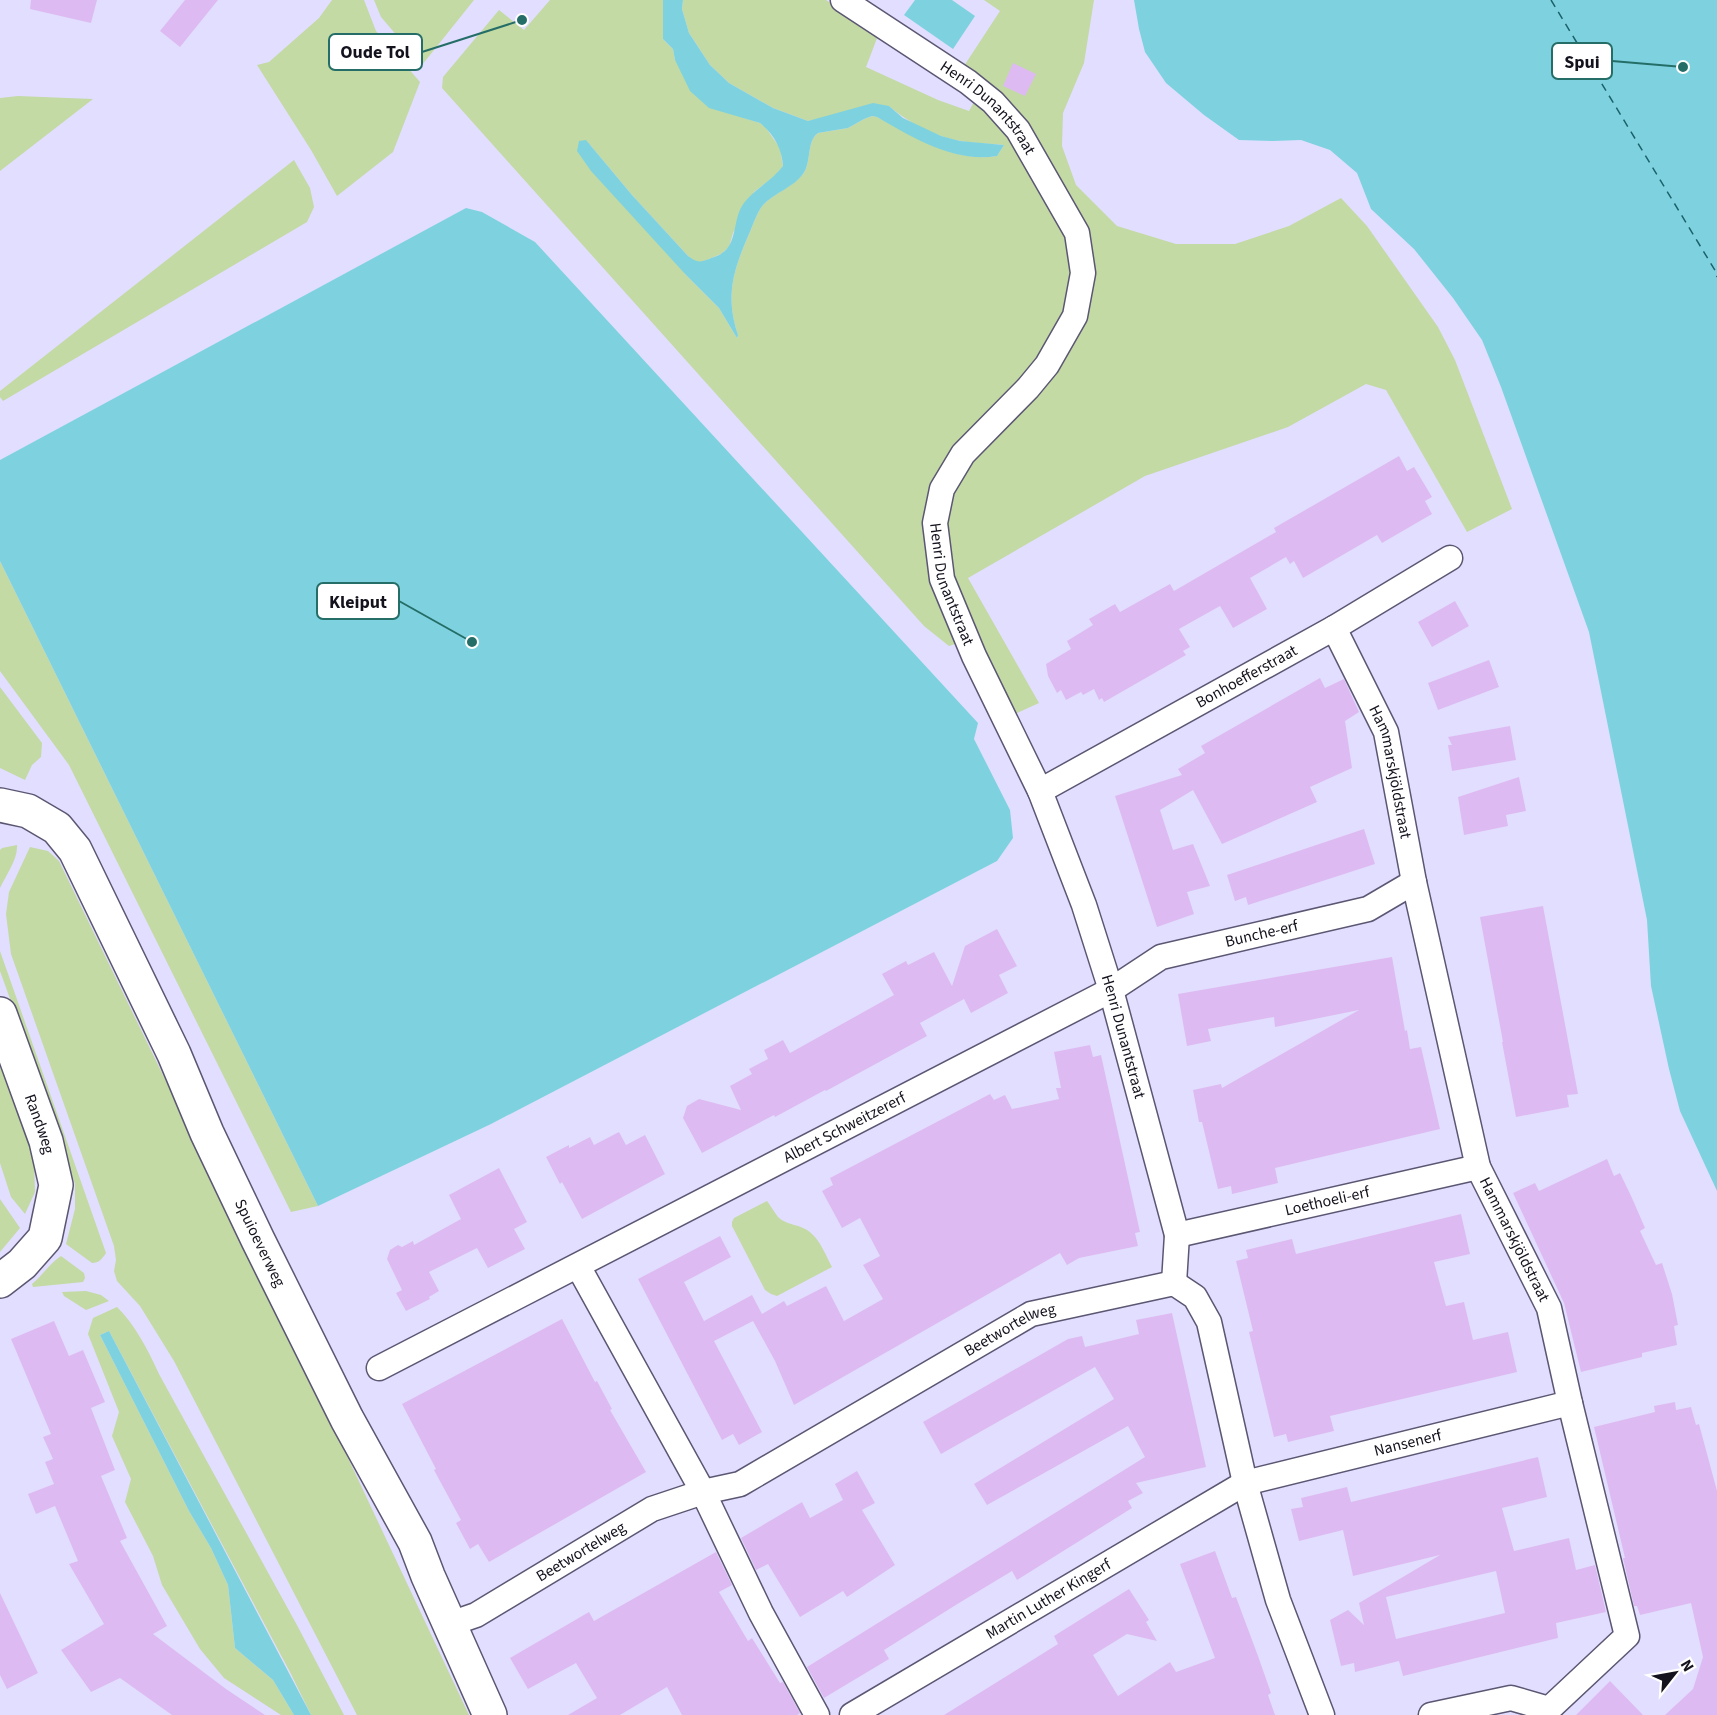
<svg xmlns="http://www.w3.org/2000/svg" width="1717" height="1715" font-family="'Source Sans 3',sans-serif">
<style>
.green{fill:#c3daa4}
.water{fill:#7ed2df}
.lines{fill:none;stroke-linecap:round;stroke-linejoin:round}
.ferry{stroke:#1b616b;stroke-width:1.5;stroke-dasharray:8 6;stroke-linecap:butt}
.building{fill:#ddbbf2;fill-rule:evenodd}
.street-casing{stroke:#5b5773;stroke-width:27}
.secondary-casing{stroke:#5b5773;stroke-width:36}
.street{stroke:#fff;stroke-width:24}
.secondary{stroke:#fff;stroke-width:33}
.labels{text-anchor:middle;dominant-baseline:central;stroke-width:4.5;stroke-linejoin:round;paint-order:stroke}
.street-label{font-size:16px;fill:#14121d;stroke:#fff}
.leader{fill:none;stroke:#256e67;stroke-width:2}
.callout-dot{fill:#256e67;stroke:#fff;stroke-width:2}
.callout{fill:#fff;stroke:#256e67;stroke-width:2}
.callout-label{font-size:18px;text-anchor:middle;font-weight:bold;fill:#14121d}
</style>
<rect width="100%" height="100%" fill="#e2deff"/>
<path class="green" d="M332,0H364L376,31L420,82L393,152L337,196L311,150L257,65L269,62L319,18Z
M374,0H474L422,65L381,17Z
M550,0H663V39L673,49L675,60L744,118L760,123L766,128L780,148L783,166L776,175L754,192L733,233L729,247L721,254L702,262H695L688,256L632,195L586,140L686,275L719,308L737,338L738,335C725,296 733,271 749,234C753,225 757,212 763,205C774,193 793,187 803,174C812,162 806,142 818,133L848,128L864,119L872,116L877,117C914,136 954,163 997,156L1004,145C990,143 975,144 961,141C935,137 909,123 889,106L808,121L773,108L729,83L710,65L689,33L682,9L683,0H826L879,33L866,67L938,100L969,111L976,98L1016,143L1076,252L1069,304L1055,337L937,480L958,640L955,644L949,646L924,626L442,88L443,77L499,10L524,30Z
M984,0H1094L1084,63L1063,113L1062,146L1076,185L1117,226L1176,244H1235L1289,226L1341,198L1367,226L1438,327L1455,360L1512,509L1467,532L1386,390L1366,384L1288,427L1145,476L968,578L1039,703L1015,714L961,610L943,534L950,490L961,471L1033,393L1090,250L962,69L1000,11Z
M18,96L93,99L0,171V98Z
M294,160L310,188L314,207L307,222L3,401L0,397V391Z
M0,561L318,1206L291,1212L69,765L0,671Z
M0,687L42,743L41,757L32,765L25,780L0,768Z
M17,845C18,859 6,875 0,888V850L2,848Z
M30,847L48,851L59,861L315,1388L469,1715H357L174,1361L140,1306L117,1281L114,1271L116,1260L114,1246L11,954L6,914L9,892Z
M0,951L106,1253C102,1259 99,1263 92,1263L66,1244L75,1209V1184L39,1079L0,971Z
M0,1046L30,1136L34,1158L35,1192L25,1214L11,1197L0,1163Z
M0,1199L20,1228L0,1252Z
M767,1201C771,1206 774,1212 778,1217C787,1226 803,1224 812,1234C821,1242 826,1256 832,1267L777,1296L771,1294L765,1290L732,1226V1222L734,1218Z
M61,1256L84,1273L85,1278L83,1282L33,1287L32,1284C43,1275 51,1262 61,1256Z
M86,1291L101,1295L109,1301L86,1310L64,1296L62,1292Z
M117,1307C136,1326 148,1350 159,1374L298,1627L344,1715H311L291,1674L109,1331L100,1335L189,1511L211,1548L228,1585L235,1648L273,1680L294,1715H281L224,1678L200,1649L162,1585L153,1556L125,1502L131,1479L112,1436L119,1412L88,1334L93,1318Z"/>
<path class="water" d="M663,0H683L682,9L689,33L710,65L729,83L773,108L808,121L873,103L889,106L903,118L941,136L960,141L1004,145L997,156C954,163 913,138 877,117L872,116L864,119L848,128L818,133C806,142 812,162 803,174C794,187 774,193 763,205C757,212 753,225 749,234C733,271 725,296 738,335L737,338L719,308L686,275L591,171L577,151L579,141L586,140L632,195L688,256C696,262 699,263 709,259C713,257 719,256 722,253C737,244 733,220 742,206C752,190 771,182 783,166C782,149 774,134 760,123L709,108L690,91L675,60L673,49L663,39Z
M915,0H952L975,16L953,49L904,15Z
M1134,0H1717V1191L1680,1111L1669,1069L1651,986L1647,920L1589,632L1501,387L1482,340L1453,298L1414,249L1371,209L1357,173L1330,150L1301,140L1273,141L1239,140L1204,115L1166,83L1145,52L1139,29Z
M466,208L482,212L535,242L978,723L974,739L1010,810L1013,838L997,861L491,1124L318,1206L0,561V460Z
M109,1331L311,1715H294L273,1680L235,1648L228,1585L211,1548L189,1511L100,1335Z"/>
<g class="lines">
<path class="ferry" d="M1551,0L1716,272L1717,277"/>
</g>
<path class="building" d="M31,0H97L91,23L30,9Z
M185,0H218L180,47L160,31Z
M1013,63L1036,74L1025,96L1003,86Z
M1399,456L1407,471L1414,467L1432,497L1425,501L1432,514L1382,543L1377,535L1303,578L1294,561L1290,564L1286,557L1250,578L1267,609L1233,628L1220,606L1179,629L1190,647L1183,651L1186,655L1104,702L1102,698L1099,700L1094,689L1083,695L1081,692L1066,700L1061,690L1057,693L1048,676L1046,664L1071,649L1067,641L1093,625L1089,619L1115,604L1120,612L1170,584L1174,591L1276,532L1274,528Z
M1455,601L1469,626L1432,647L1418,622Z
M1489,660L1499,687L1438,710L1428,683Z
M1320,678L1325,688L1344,679L1359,712L1345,721L1352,768L1310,787L1317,802L1222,844L1193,790L1160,810L1173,850L1193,844L1210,886L1187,892L1194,914L1157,927L1115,796L1182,775L1178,769L1205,753L1201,746Z
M1510,726L1516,760L1452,771L1448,745H1452L1448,737Z
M1519,777L1526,811L1506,815L1508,826L1464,835L1458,797Z
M1364,829L1375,864L1248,905L1246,897L1235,901L1227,875Z
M1543,906L1578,1094L1567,1095L1569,1107L1516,1117L1502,1042H1503L1480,917Z
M997,929L1017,966L999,975L1008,993L971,1013L964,999L920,1023L927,1036L826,1091L825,1090L775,1117L774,1115L702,1153L683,1118L687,1106L699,1099L741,1110L730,1086L752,1074L749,1069L768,1059L764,1050L783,1040L790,1053L894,995L882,974L906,961L908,965L934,952L952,986L965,946Z
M1392,957L1405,1031L1407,1030L1410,1049L1421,1047L1440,1129L1275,1168L1278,1183L1232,1194L1231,1186L1218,1189L1202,1122H1199L1193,1090L1221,1084L1222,1088L1359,1010L1275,1027L1274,1017L1208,1029L1211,1041L1187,1046L1178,994Z
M1090,1045L1093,1057L1101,1055L1140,1232L1135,1233L1138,1246L1079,1258L1067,1265L1060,1253L794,1405L775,1361L753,1321L714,1341L762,1432L739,1445L733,1434L722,1440L638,1279L720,1236L731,1257L684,1282L704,1321L752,1295L762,1314L784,1301L787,1306L826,1286L844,1321L883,1299L863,1265L880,1256L860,1218L842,1228L822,1191L833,1185L830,1178L990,1094L994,1100L1005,1095L1012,1109L1059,1099L1056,1088H1061L1054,1052Z
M619,1132L626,1145L645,1135L665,1174L582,1219L562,1182L560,1184L546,1157L569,1145V1148L590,1137L594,1145Z
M1607,1159L1614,1176L1620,1173L1632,1198L1645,1228L1640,1231L1656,1265L1662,1263L1672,1294L1678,1325L1674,1326L1677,1345L1642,1353V1357L1581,1372L1564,1303L1513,1193L1535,1183L1539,1191Z
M499,1168L527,1222L514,1229L525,1249L488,1268L477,1248L429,1272L439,1291L429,1297L430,1299L406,1311L396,1293L402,1290L387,1259L390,1250L398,1245L402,1247L413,1241L414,1245L461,1219L449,1195Z
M1461,1214L1470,1254L1434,1262L1446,1306L1464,1302L1473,1340L1508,1332L1517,1372L1330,1416L1334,1431L1288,1442L1286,1434L1274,1437L1249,1332L1253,1331L1236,1261L1248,1258L1246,1250L1292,1239L1296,1254Z
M1172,1313L1206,1467L1136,1483L1143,1493L1128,1501L1132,1508L1017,1580L1012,1571L959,1603L884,1650L889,1659L824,1698L807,1667L1145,1457L1128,1426L987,1505L974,1484L1114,1399L1095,1367L941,1454L923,1422L1068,1339L1082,1336L1085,1347L1139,1334L1136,1320Z
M562,1319L595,1382L597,1381L612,1409L610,1410L646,1472L489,1562L478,1544L470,1549L456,1523L461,1520L434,1470L436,1469L402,1404Z
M54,1321L69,1356L83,1350L105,1402L91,1408L115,1470L101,1476L127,1538L120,1541L167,1626L153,1634L226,1689L265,1715H172L120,1678L91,1692L61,1650L104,1624L69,1564L78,1561L55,1506L36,1514L28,1494L54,1484L45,1462L53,1459L43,1437L51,1434L11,1339Z
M1675,1402L1676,1410L1691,1407L1696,1425L1699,1424L1717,1491V1715H1665L1693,1689L1703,1657L1691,1603L1640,1615L1637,1606H1634L1623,1558H1625L1594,1427L1655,1412L1654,1406Z
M1538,1457L1547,1497L1502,1508L1514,1551L1569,1538L1576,1570L1595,1565L1606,1612L1556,1623L1558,1638L1403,1676L1399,1661L1355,1672L1354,1663L1341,1666L1330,1620L1348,1610L1364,1625L1359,1603L1440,1555L1353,1576L1343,1530L1299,1541L1291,1509L1303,1507L1301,1498L1347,1487L1351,1502ZM1496,1571L1505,1613L1396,1639L1386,1597Z
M857,1471L875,1503L862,1510L895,1565L847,1597L843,1591L800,1617L768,1564L756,1570L741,1538L802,1502L810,1518L843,1500L835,1484Z
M1215,1551L1232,1598L1236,1597L1258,1656L1271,1693L1268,1695L1275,1715H944L1058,1644L1054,1636L1129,1589L1149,1620L1146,1622L1157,1641L1127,1634L1093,1655L1118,1696L1170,1662L1176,1672L1215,1658L1180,1564Z
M716,1552L732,1585L719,1592L748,1641L752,1638L780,1683L783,1682L800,1713L797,1715H682L667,1687L620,1715H568L597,1698L576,1663L528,1689L510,1658L589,1612L594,1621Z
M0,1593L38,1673L7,1689L0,1675Z
M1610,1681L1643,1715H1576Z"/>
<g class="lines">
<g class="street-casing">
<g id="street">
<path id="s1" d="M843,0L968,82L993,102L1018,130L1077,233L1083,273L1075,316L1047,365L1028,388L963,454L942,489L935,523L942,579L974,656L1040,791L1084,905L1111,990L1177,1235L1174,1283"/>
<path id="s2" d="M1334,628L1386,732L1414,882L1478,1167L1549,1308L1570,1403L1627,1636L1549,1709L1511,1698L1431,1715"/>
<path id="s3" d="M1040,791L1334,628L1450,558"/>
<path id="s4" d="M1177,1235L1478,1167"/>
<path d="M578,1266L703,1492L761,1613L817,1715"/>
<path id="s5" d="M379,1368L1111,990L1161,957L1368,909L1414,882"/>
<path id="s6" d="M450,1624L476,1615L652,1509L703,1492L740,1484L1031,1314L1174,1283L1195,1297L1209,1322L1245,1483L1278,1600L1322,1715"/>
<path id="s7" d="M852,1715L1245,1483L1570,1403"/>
</g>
</g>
<g class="secondary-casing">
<g id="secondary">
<path id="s8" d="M0,805L28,811L57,828L75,850L174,1054L207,1133L258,1240L347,1419L415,1542L428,1576L490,1715"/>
<path id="s9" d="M0,1014L46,1141L56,1185L45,1238L22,1264L0,1281"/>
</g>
</g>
<use href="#street" class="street"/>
<use href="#secondary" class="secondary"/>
</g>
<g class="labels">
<g class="street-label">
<text stroke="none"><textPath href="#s1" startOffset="182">Henri Dunantstraat</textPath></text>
<text stroke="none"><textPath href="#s1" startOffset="740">Henri Dunantstraat</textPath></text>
<text stroke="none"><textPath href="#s3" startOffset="236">Bonhoefferstraat</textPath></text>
<text stroke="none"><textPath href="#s2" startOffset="156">Hammarskjöldstraat</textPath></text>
<text stroke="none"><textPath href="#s5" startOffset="987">Bunche-erf</textPath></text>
<text stroke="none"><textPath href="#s1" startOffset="1226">Henri Dunantstraat</textPath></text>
<text stroke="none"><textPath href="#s9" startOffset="117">Randweg</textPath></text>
<text stroke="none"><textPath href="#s5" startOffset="524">Albert Schweitzererf</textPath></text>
<text stroke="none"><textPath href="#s4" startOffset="154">Loethoeli-erf</textPath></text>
<text stroke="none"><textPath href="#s2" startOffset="642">Hammarskjöldstraat</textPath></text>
<text stroke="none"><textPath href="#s8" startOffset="525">Spuioeverweg</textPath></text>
<text stroke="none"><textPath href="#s6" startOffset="636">Beetwortelweg</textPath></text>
<text stroke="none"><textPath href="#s7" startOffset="624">Nansenerf</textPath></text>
<text stroke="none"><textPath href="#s6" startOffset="150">Beetwortelweg</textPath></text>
<text stroke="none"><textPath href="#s7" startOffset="228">Martin Luther Kingerf</textPath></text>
</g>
</g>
<path class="leader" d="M522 20L422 52M1683 67L1612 61M472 642L399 601"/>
<g class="callout-dot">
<circle cx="522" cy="20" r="6"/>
<circle cx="1683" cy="67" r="6"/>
<circle cx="472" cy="642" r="6"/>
</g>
<g class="callout">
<rect x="329" y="34" width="93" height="36" rx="6"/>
<rect x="1552" y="43" width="60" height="36" rx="6"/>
<rect x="317" y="583" width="82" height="36" rx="6"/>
</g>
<g class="callout-label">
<text x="375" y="58">Oude Tol</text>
<text x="1582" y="68">Spui</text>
<text x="358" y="608">Kleiput</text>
</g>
<g transform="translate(1675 1673) rotate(59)" stroke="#ffffff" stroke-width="4.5" paint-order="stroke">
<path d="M0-4.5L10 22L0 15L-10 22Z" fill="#14121d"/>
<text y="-9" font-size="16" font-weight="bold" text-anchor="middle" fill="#14121d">N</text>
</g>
</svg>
